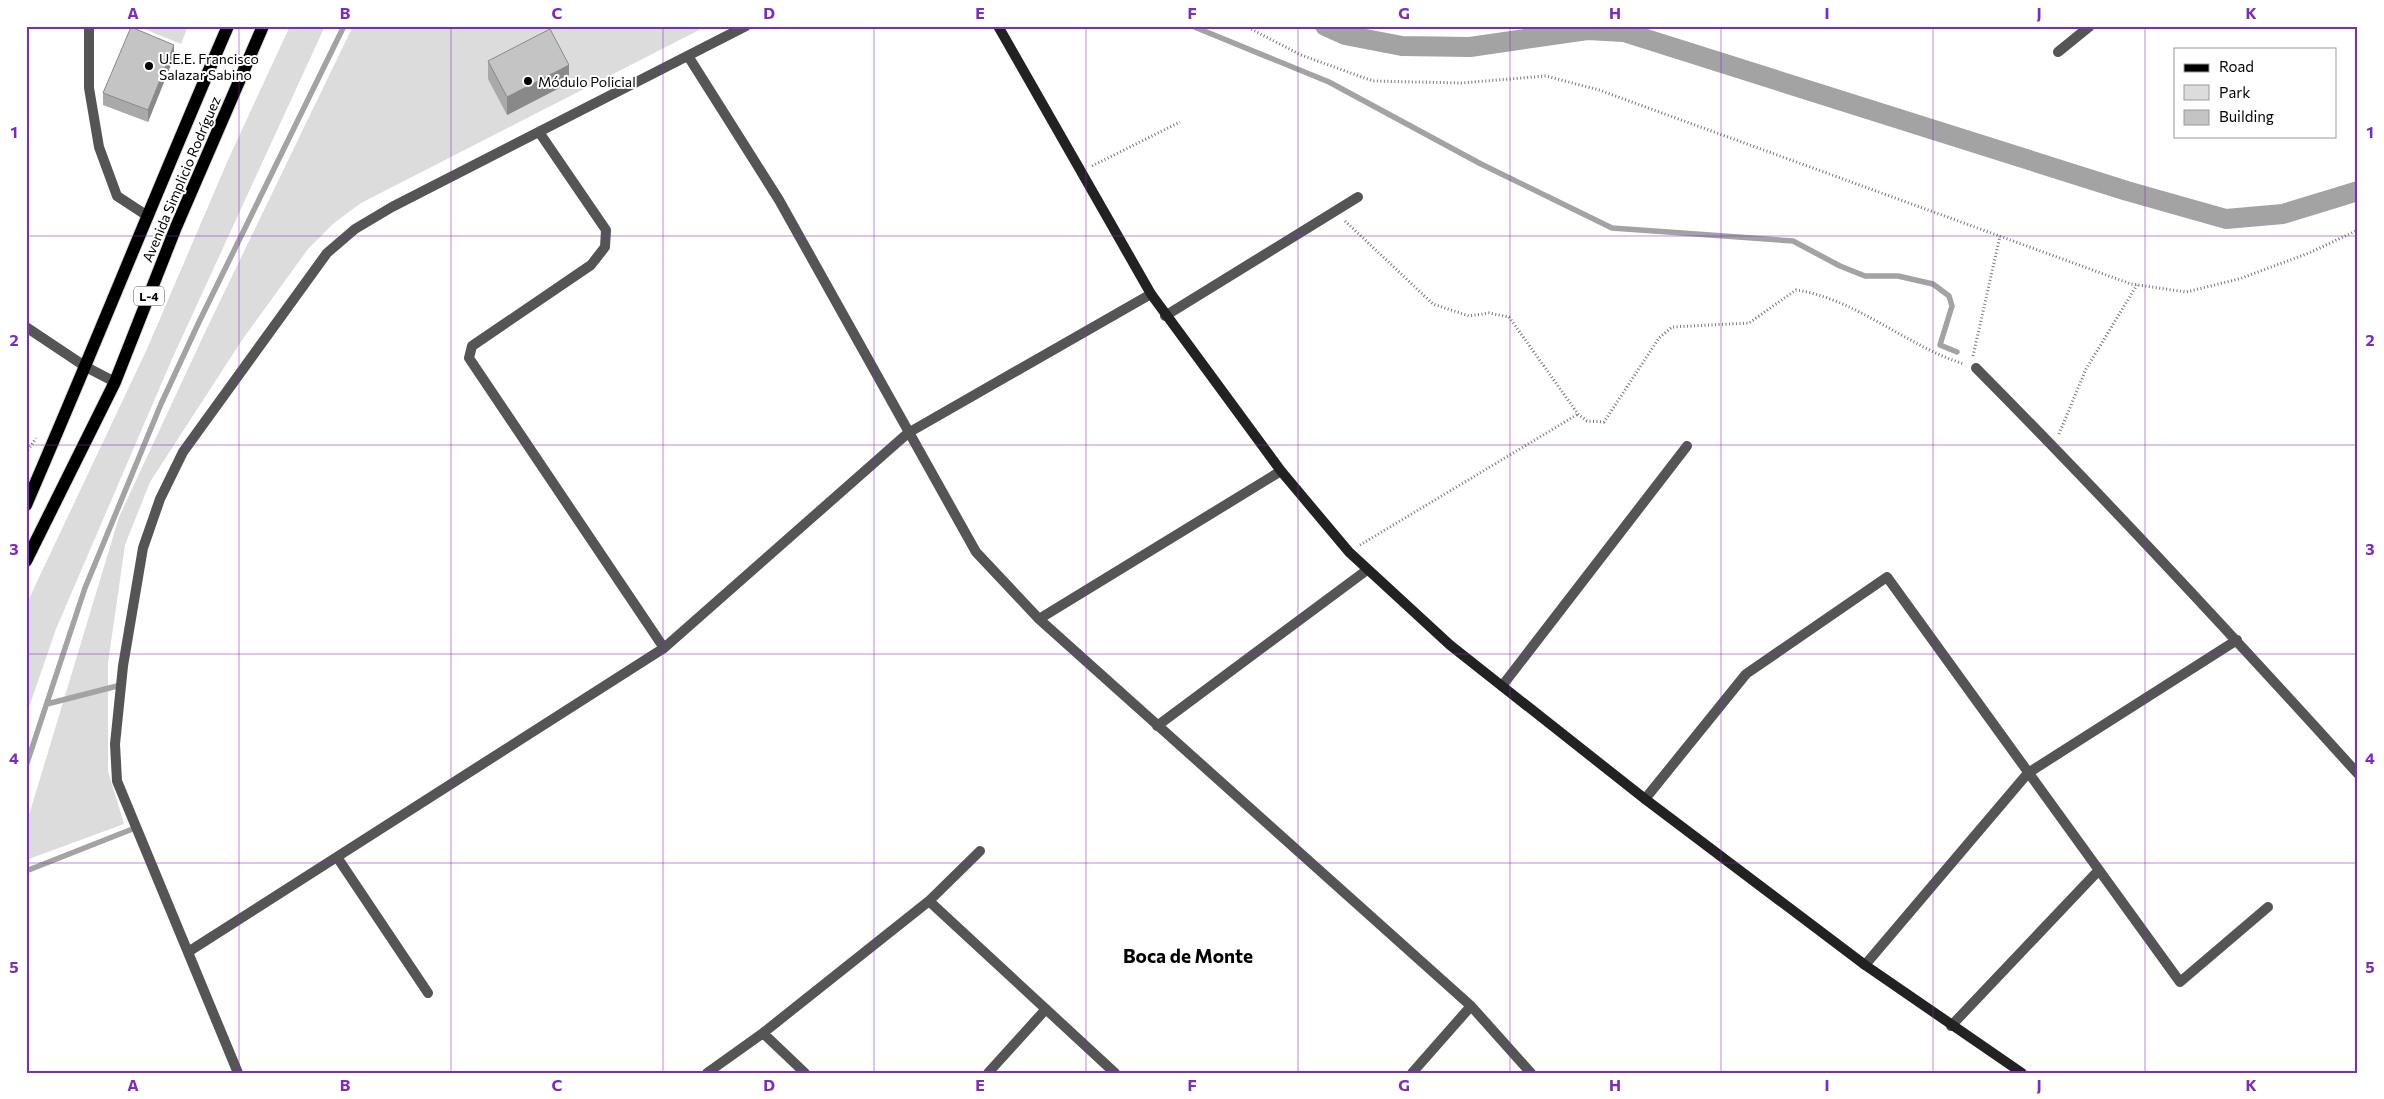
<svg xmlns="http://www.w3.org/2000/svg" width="2384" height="1099" font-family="Commissioner,sans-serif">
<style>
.green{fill:#dcdcdc}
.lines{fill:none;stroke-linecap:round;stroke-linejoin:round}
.stream{stroke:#a3a3a3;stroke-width:5.5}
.canal{stroke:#a3a3a3;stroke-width:20}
.primary-casing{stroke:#dbdbdb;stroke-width:14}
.path{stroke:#777;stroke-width:3;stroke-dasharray:1 2.5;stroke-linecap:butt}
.minor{stroke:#555;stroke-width:10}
.secondary{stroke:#222;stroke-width:10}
.primary{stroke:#000;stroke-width:12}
.wall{fill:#a9a9a9}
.shaded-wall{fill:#898989}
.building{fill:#c4c4c4;stroke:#898989}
.grid{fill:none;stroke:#7b2cbf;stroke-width:1;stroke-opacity:0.55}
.poi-dot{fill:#000;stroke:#fff;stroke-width:2}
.labels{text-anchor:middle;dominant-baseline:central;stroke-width:4;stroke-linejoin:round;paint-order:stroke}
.shield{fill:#fff;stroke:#4c4c4c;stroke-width:1}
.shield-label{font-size:12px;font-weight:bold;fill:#000}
.poi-label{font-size:14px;fill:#000;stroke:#fff;text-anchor:start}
.street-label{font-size:14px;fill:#000;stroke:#fff}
.district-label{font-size:19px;font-weight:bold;fill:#000;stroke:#fff}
.neatline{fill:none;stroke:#7b2cbf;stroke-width:2}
.grid-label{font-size:16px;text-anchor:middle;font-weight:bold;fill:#7b2cbf}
</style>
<rect width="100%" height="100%" fill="#fff"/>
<path class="green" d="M137,26H188L181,44Z
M290,26H325L172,359L56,629L26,716V605L147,349L228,160Z
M353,26H707L361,203L334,223L308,249L242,340L150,482L125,545L108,663V771L124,824L26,860V825L119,517L207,328Z"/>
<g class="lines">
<path class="stream" d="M1192,26L1329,82L1481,164L1612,228L1793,241L1840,266L1865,276H1898L1933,284L1949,296L1952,306L1940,345L1957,352
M47,704L121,685
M26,766L85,588L161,404L199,322L344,26
M26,871L135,828"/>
<path class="canal" d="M1325,26L1345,35L1402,46L1470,47L1587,30L1624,32L2127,191L2226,219L2283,214L2358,191"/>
<g class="primary-casing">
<path id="primary" d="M26,505C95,346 159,185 228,26
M26,561L115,382L176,227L263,26"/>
</g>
<path class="path" d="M1245,26L1301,55L1373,81L1461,83L1546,76L1599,90L2131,284L2186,292L2239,279L2309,253L2358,230
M1092,166L1180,122
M1345,221L1433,304L1469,316L1489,313L1509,317L1578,414L1587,421L1604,422L1659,338L1672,327L1749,323L1796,290C1857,299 1906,346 1964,364
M1973,356L2000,236
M2059,434L2086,369L2137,285
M26,453L36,438
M1360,545L1578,414"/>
<path class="minor" d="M89,26V88L99,147L117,196L146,215
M2058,52L2090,26
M688,56L779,200L976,552L1039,619L1471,1006L1531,1073
M539,132L606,230L605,247L591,265L472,346L469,358L664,648
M1165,316L1358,197
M26,327L86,367L115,382
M1976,368C2107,500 2233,636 2358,774
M1039,619L1281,471
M1502,686L1687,446
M1157,726L1367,570
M1645,799L1746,674L1887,577L2180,982L2268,907
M337,857L428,993
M929,901L1115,1073
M188,952L664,648L908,433L1151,294
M1865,965L2028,773L2237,640
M1951,1026L2099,870
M763,1033L805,1073
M238,1073L117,781L115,744L123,666L143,548L160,499L183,452L327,253L355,229L392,207L746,26
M707,1073L763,1033L929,901L980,851
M988,1073L1046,1009
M1412,1073L1471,1006"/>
<path class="secondary" d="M998,26L1151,294L1281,471L1349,552L1450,645L1645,799L1865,965L2022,1073"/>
<use href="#primary" class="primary"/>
</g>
<path class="wall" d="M174,57L148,122L103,105V93Z
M488,61L569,83L507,115L488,79Z"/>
<path class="shaded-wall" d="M174,45V57L148,122V110Z
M569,65V83L507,115V97Z"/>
<path class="building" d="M131,27L174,45L148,110L103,93Z
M550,29L569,65L507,97L488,61Z"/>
<path class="grid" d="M239,26V1073M451,26V1073M663,26V1073M874,26V1073M1086,26V1073M1298,26V1073M1510,26V1073M1721,26V1073M1933,26V1073M2145,26V1073M26,236H2358M26,445H2358M26,654H2358M26,863H2358"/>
<g class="poi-dot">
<circle cx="149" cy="66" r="5"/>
<circle cx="528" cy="81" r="5"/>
</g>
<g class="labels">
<rect class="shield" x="134" y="286.5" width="30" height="19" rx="4"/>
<g class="shield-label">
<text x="149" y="296">L-4</text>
</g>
<g class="poi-label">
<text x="159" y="58">U.E.E. Francisco<tspan x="159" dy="16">Salazar Sabino</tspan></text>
<text x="538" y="81">Módulo Policial</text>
</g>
<g class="street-label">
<text transform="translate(181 179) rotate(-67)">Avenida Simplicio Rodríguez</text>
</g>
<g class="district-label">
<text x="1188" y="955">Boca de Monte</text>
</g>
</g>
<rect width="2384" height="1099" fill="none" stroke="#ffffff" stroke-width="55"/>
<rect x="2174" y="48" width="162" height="90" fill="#ffffff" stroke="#999999"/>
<rect x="2184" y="64" width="25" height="8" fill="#000000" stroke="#999999"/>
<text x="2219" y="72" font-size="15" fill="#000000">Road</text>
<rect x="2184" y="85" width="25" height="15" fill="#dcdcdc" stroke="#999999"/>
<text x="2219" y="98" font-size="15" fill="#000000">Park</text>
<rect x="2184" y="110" width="25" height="15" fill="#c4c4c4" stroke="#999999"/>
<text x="2219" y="122" font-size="15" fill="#000000">Building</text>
<rect x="28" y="28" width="2328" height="1044" class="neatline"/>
<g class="grid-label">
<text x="133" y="19">A</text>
<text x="345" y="19">B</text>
<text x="557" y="19">C</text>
<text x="769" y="19">D</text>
<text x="980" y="19">E</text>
<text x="1192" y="19">F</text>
<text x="1404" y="19">G</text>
<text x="1615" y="19">H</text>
<text x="1827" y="19">I</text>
<text x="2039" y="19">J</text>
<text x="2251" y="19">K</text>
<text x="14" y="138">1</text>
<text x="2370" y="138">1</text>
<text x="14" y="346">2</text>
<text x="2370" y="346">2</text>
<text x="14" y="555">3</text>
<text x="2370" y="555">3</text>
<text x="14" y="764">4</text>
<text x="2370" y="764">4</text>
<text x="14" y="973">5</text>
<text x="2370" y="973">5</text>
<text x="133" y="1091">A</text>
<text x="345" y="1091">B</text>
<text x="557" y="1091">C</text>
<text x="769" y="1091">D</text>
<text x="980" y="1091">E</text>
<text x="1192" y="1091">F</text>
<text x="1404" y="1091">G</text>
<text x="1615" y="1091">H</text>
<text x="1827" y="1091">I</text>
<text x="2039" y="1091">J</text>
<text x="2251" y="1091">K</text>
</g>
</svg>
